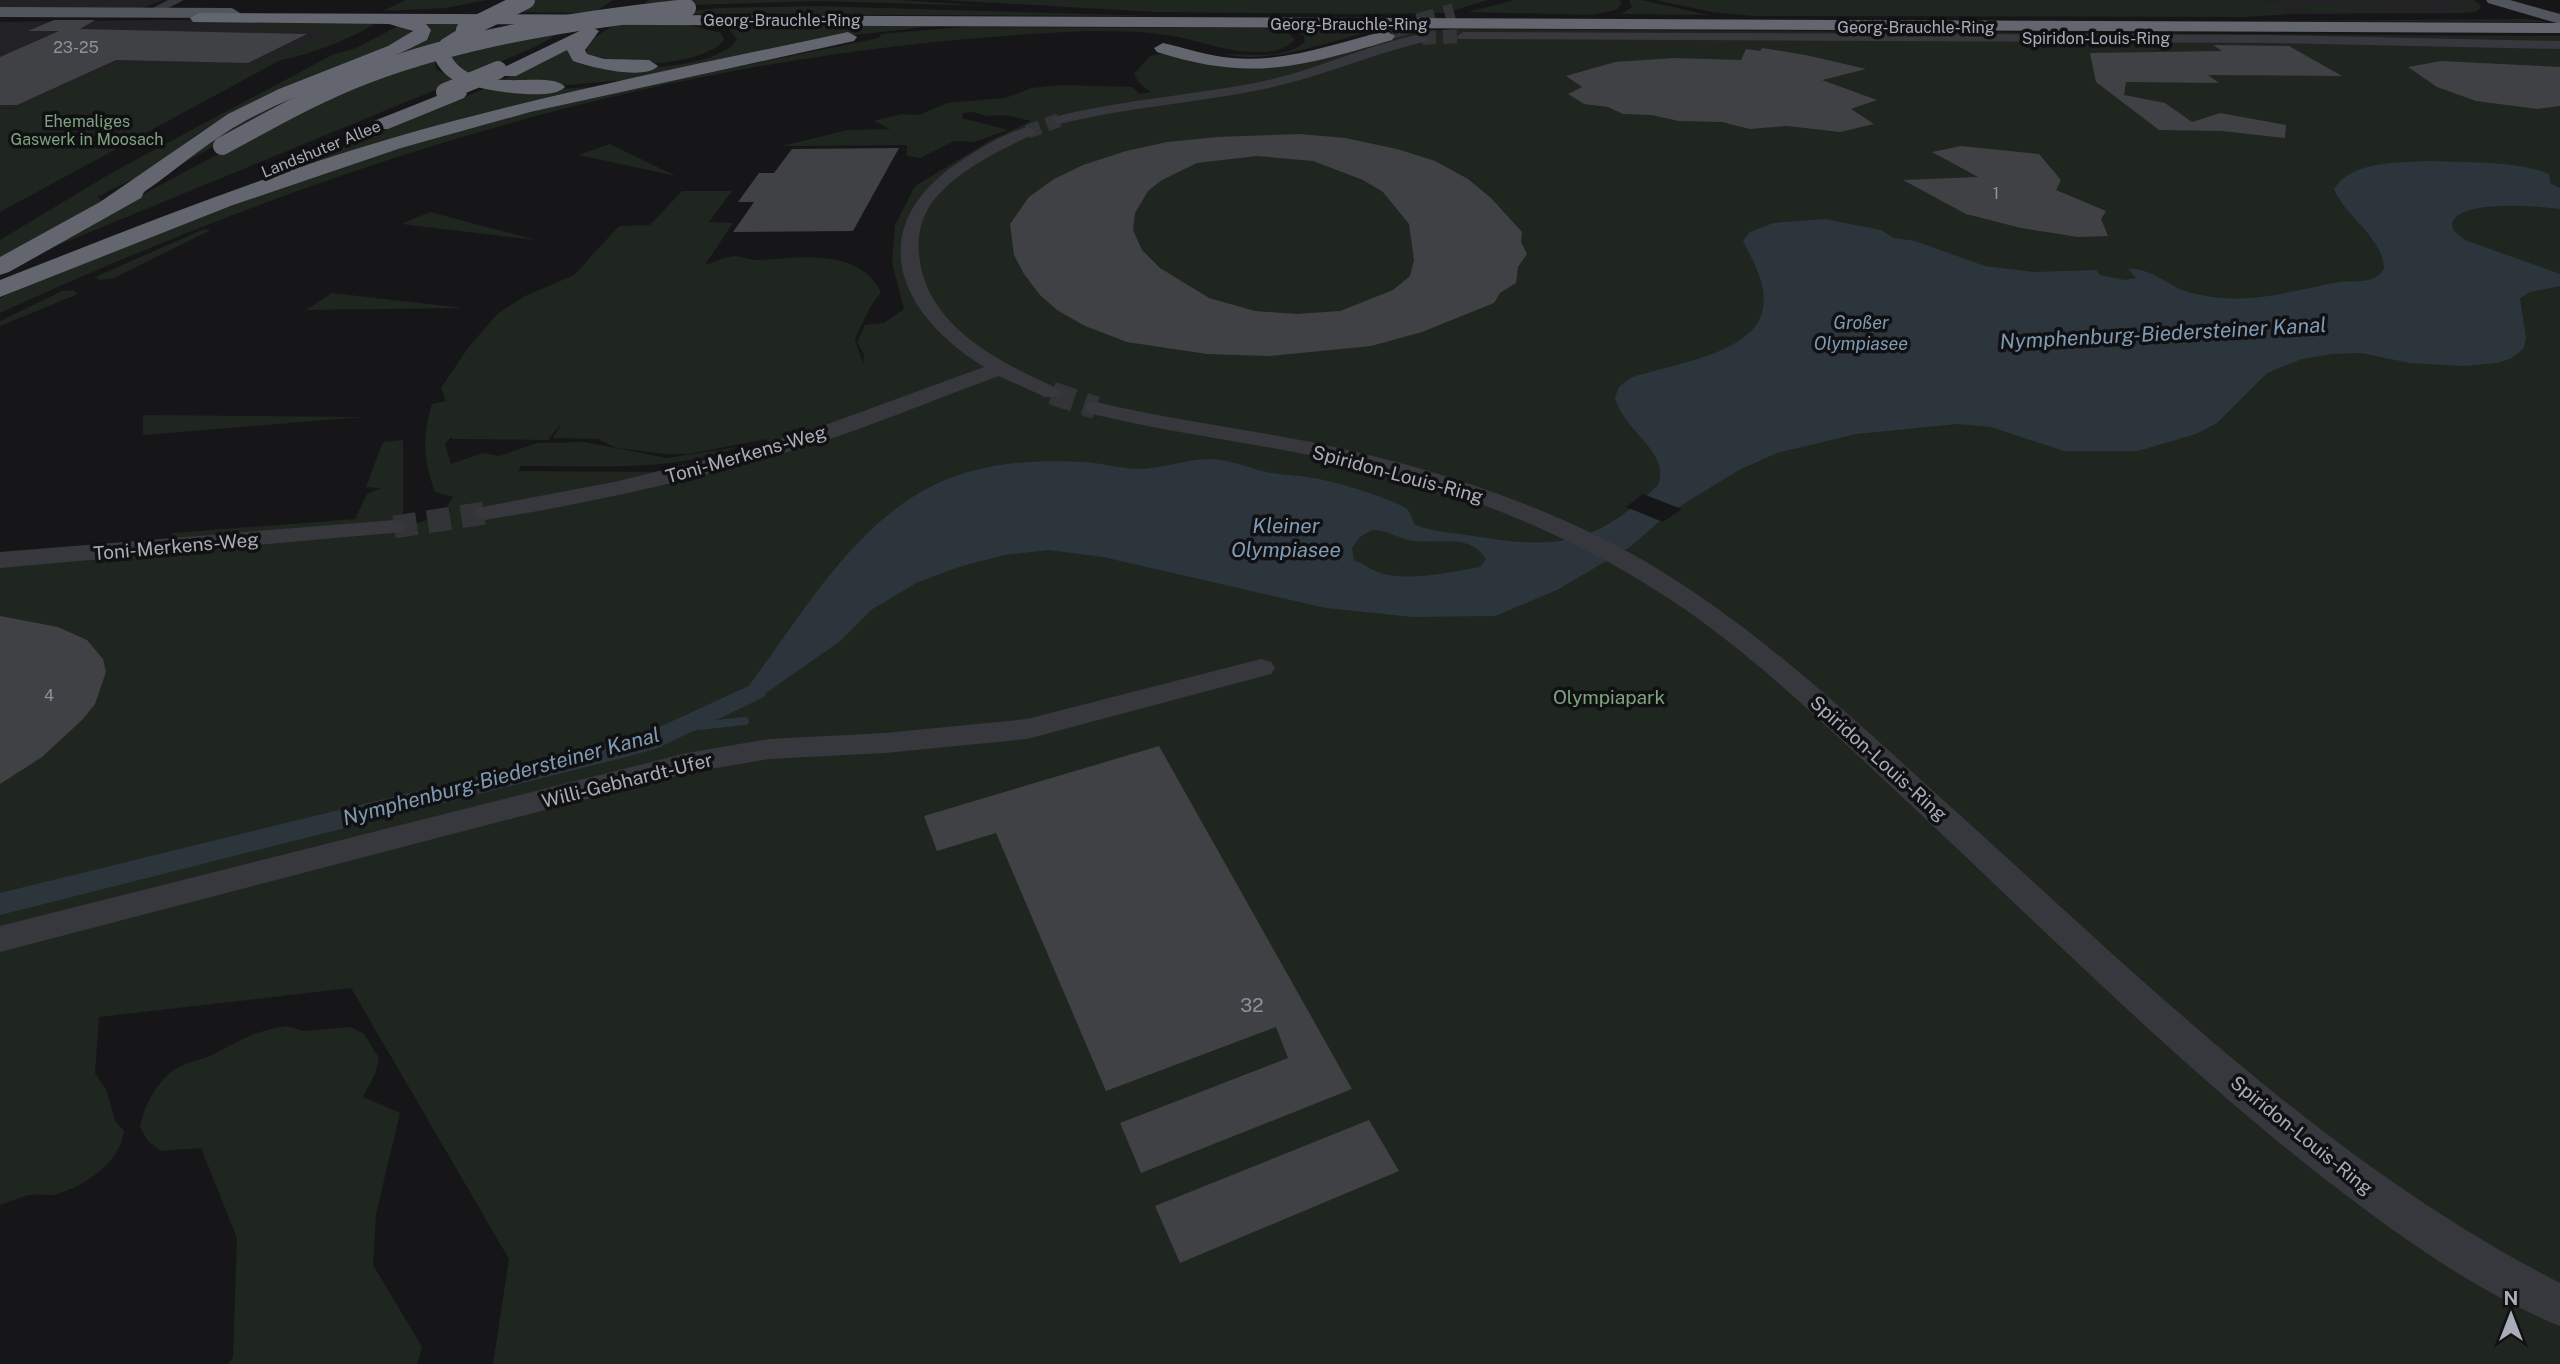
<svg xmlns="http://www.w3.org/2000/svg" width="2560" height="1364" font-family="'Public Sans',sans-serif">
<style>
.built{fill:#222225}
.green{fill:#1e261f;fill-rule:evenodd}
.water{fill:#2c353c;fill-rule:evenodd}
.pier{fill:#161618}
.lines{fill:none;stroke-linecap:round;stroke-linejoin:round}
.stream{stroke:#2c353c;stroke-width:8}
.canal{fill:#2c353c;fill-rule:evenodd}
.building{fill:#404145;fill-rule:evenodd}
.minor-tunnel-far1{stroke:#333438;stroke-width:14;stroke-dasharray:14 7;stroke-linecap:butt}
.minor-tunnel{stroke:#333438;stroke-width:23;stroke-dasharray:23 11;stroke-linecap:butt}
.highway-tunnel{stroke:#333438;stroke-width:18;stroke-dasharray:18 10;stroke-linecap:butt}
.minor{fill:#37383d;fill-rule:evenodd}
.major{fill:#53555c;fill-rule:evenodd}
.highway{fill:#63666e;fill-rule:evenodd}
.highway-bridge{stroke:#63666e;stroke-width:18}
.labels{text-anchor:middle;dominant-baseline:central;stroke-width:7;stroke-linejoin:round;paint-order:stroke}
.far-street-label{font-size:16px;fill:#a8adb8;stroke:#111113}
.number-label{font-size:16px;fill:#8e929b}
.far-park-label{font-size:16px;fill:#7fa381;stroke:#111113}
.far-water-label{font-size:18px;font-style:italic;fill:#7f9bb3;stroke:#111113}
.street-label{font-size:19px;fill:#a8adb8;stroke:#111113}
.park-label{font-size:19px;fill:#7fa381;stroke:#111113}
.near-number-label{font-size:19px;fill:#8e929b}
.water-label{font-size:21px;font-style:italic;fill:#7f9bb3;stroke:#111113}
</style>
<rect width="100%" height="100%" fill="#161618"/>
<path class="built" d="M0,0H163L143,8L0,10Z
M2259,0H2474L2481,6L2477,11L2460,13L2293,14L2277,3Z
M156,20H175L362,21L275,63L185,82L16,109L0,108V22Z"/>
<path class="green" d="M405,0H487L446,8L383,11Z
M534,0H613L593,13L508,12Z
M649,0H898L989,6L819,1L688,5L645,3Z
M944,0H1488L1445,13L1360,14L1157,12Z
M1514,0H1619L1622,3L1616,10L1593,15L1468,12Z
M1629,0H1642L1708,15L1621,14L1632,7Z
M1655,0H2259L2277,3L2293,14L2245,17L1752,16L1712,12Z
M2457,0H2474L2481,8L2475,12L2460,13H2313L2294,4L2441,12L2465,8Z
M815,6L1154,16L652,14L722,8Z
M2526,19L2548,22L2249,21Z
M270,21L378,22C341,44 297,60 254,64C281,55 307,47 330,33L328,30L254,29Z
M470,23L437,43L282,109L163,174L248,115L405,48L417,24Z
M618,23L688,25L721,33L724,40C708,61 649,66 624,64C611,63 598,58 586,55L587,49L584,47L590,40Z
M575,24L535,47L467,76L453,68L451,51Z
M712,24H952L836,37L625,80L556,86L498,82L568,48L572,56C597,59 626,67 652,67C673,67 727,59 737,39L728,28Z
M398,26L409,29L411,34L400,43L249,104L199,133L143,174L97,197L103,201L0,260V240L113,172L332,55L356,48Z
M963,27L1263,28L1288,33L1295,39C1286,50 1273,52 1259,52C1226,53 1197,39 1166,35C1117,28 1066,32 1017,35C659,59 325,164 0,313V298L86,258L344,162L540,107L879,38L881,34Z
M1289,28H1412C1399,31 1386,28 1374,31C1323,42 1275,65 1222,54C1248,53 1283,61 1305,42L1304,36Z
M1454,29L2560,36V1364H493L509,1259L351,988L99,1017L95,1073L107,1091L115,1121L124,1131C120,1163 84,1187 54,1195C47,1196 39,1193 32,1195C21,1196 10,1202 0,1205V564L396,520L171,540L172,533L355,519L367,494L381,488L366,487L383,442L403,440V528L451,512L447,506L453,497L435,492C423,459 422,437 432,404L446,401L441,388L468,348L497,314L525,296L574,275L619,226L650,225L682,191H732L709,222L733,223L705,265C714,262 727,256 736,256C744,257 750,260 758,260C800,258 857,247 881,292L869,309L855,339L863,364L864,355L857,342L865,325L884,323L904,309L892,263L895,225L915,186L991,140L1031,121L1005,115L986,116L974,112L963,113L962,118L1008,130L974,142L954,141L920,158L907,156V145L782,146L848,130L890,129L874,121L901,114L919,115L947,103L1005,98L1032,88L1061,85L1132,87L1140,94L1151,92L1139,83L1134,74L1150,56L1160,54H1172L1196,61L1317,58L1417,32ZM563,421L553,438L598,439L616,448L666,454H689L767,439L766,444L702,464L654,472L518,471L521,466C593,465 670,473 738,447L667,458L584,442L537,443L499,456L483,453L451,464L445,444L451,437L452,439L548,440Z
M434,56L436,69L457,81L44,251L84,226L300,110Z
M275,63L0,212V108L16,109L115,64L247,66Z
M606,86L208,202L489,87L546,90Z
M610,144L676,176L578,155Z
M430,212L536,240L401,224Z
M204,229L211,230L114,278L99,280L95,277Z
M73,290L77,293L73,296L0,326V321L62,291Z
M332,293L464,308L306,310Z
M143,415L363,417L143,435Z
M287,1026L304,1031L350,1027L364,1034L379,1058L375,1074L363,1097L400,1113L376,1214L373,1265L422,1347L417,1364H228L233,1357L237,1238L201,1148L161,1151L148,1141L140,1127C144,1105 159,1076 181,1066C191,1061 202,1060 212,1055C241,1040 254,1031 287,1026Z"/>
<path class="water" d="M2430,161C2468,163 2514,160 2549,174L2550,183L2560,188V209C2539,206 2460,199 2452,223L2453,230L2465,240L2560,274V286L2530,292L2520,298L2526,338L2524,348L2512,358L2497,363L2464,366L2410,363L2361,353L2332,354L2302,359L2267,373L2217,423L2196,434L2138,451H2064L1991,427L1957,424L1856,434L1777,453L1739,470L1669,513L1630,547L1557,590L1495,616L1413,617L1326,608L1103,557L1049,550L1004,555L959,567L918,582L871,610L839,642L763,695L748,687C799,619 851,528 928,488C976,463 1030,459 1083,462C1103,463 1121,469 1141,469C1164,468 1186,459 1209,459C1230,459 1250,469 1271,473C1285,475 1299,475 1313,478C1330,480 1398,500 1408,510C1411,514 1413,521 1415,525C1434,532 1454,533 1474,536C1557,550 1595,545 1658,485C1671,452 1624,432 1615,398L1619,387L1630,378C1667,365 1757,354 1763,308C1767,284 1753,261 1743,241L1750,232L1773,223L1825,219L1881,230L1894,238L1915,241L1985,266L2034,272L2096,270L2100,275L2125,280L2136,278L2128,269C2149,266 2172,289 2192,293C2248,307 2287,291 2340,282C2356,280 2374,285 2384,269C2383,237 2346,218 2334,189C2353,160 2397,163 2430,161ZM1372,530C1389,530 1400,540 1415,541C1440,544 1470,533 1486,559L1480,567C1449,572 1415,581 1384,574C1374,572 1364,564 1354,560L1352,548L1360,537Z"/>
<path class="pier" d="M1643,494L1679,508L1682,509L1663,522L1626,507Z"/>
<g class="lines">
<path class="stream" d="M679,728L745,721"/>
<path class="canal" d="M755,683L764,685L767,691L764,697L658,748L630,756L0,915V893L621,741L640,736Z"/>
</g>
<path class="building" d="M54,20H95L80,29L307,34L248,63L116,60L17,105H0V57L59,31H28Z
M2213,45L2289,46L2342,76L2208,75L2219,83L2126,82L2124,95L2165,103L2192,122L2220,113L2286,125L2285,138L2222,131L2159,130L2096,82L2090,53L2222,51Z
M1762,48L1806,55L1866,69L1822,80L1877,100L1851,109L1874,124L1840,132L1787,126L1750,129L1722,122L1679,121L1651,115L1623,114L1608,107L1584,104L1568,94L1582,87L1566,76L1615,62L1675,58L1741,60L1746,49L1760,51Z
M2441,61L2560,67V106L2537,109L2476,101L2437,87L2408,67Z
M1300,134L1345,138L1397,149L1435,161L1468,179L1491,198L1522,232L1521,242L1527,254L1518,267L1516,283L1500,293L1494,303L1422,332L1371,346L1269,356L1207,354L1127,342L1085,326L1057,310L1040,295L1024,274L1014,255L1010,224L1029,197L1054,179L1083,165L1126,151L1167,142L1217,137ZM1257,156L1313,161L1363,180L1383,192L1409,224L1414,260L1410,276L1393,290L1340,311L1296,314L1255,311L1209,298L1160,268L1142,250L1133,230L1135,213L1148,191L1162,180L1197,163Z
M1961,146L2039,154L2061,180L2056,190L2106,211L2101,219L2108,236L2078,237L2021,228L1966,214L1903,180L1978,177L1932,152Z
M899,148L853,231L733,232L754,202H738L759,173H774L792,149Z
M0,616L58,627L87,640L103,659L106,672L95,704L82,720L42,757L0,784Z
M1159,746L1352,1089L1141,1173L1120,1123L1288,1058L1276,1027L1106,1091L996,833L937,851L924,816Z
M1369,1120L1399,1171L1180,1263L1155,1206Z"/>
<g class="lines">
<path class="minor-tunnel-far1" d="M1422,38L1463,36
M1027,132L1059,120"/>
<path class="minor-tunnel" d="M1052,393L1096,408
M394,527L485,513"/>
<path class="highway-tunnel" d="M1391,30L1454,12"/>
<path class="minor" d="M168,0H184L153,16L143,13Z
M1463,32L2268,35L2560,41V49L2268,43L1458,39L1457,36Z
M1422,34L1428,38L1427,41C1373,54 1323,76 1269,88C1199,103 1128,107 1059,124L1052,120L1054,117C1125,99 1198,95 1269,80C1321,68 1369,44 1422,34Z
M1027,127L1032,129L1035,132L1032,135C997,152 955,171 931,204C921,219 917,237 919,255C926,327 1001,363 1059,389L1063,393L1059,397H1045L999,376C943,396 889,419 833,438C720,475 603,501 485,520L477,518L473,513L477,508L614,482L733,453L817,428L984,367C893,311 862,223 965,158C983,146 1006,133 1027,127Z
M1096,402C1167,419 1239,428 1311,442C1428,466 1544,503 1648,563C1756,627 1848,714 1941,798C2136,973 2325,1163 2560,1283V1326C2479,1293 2403,1239 2334,1186C2179,1067 2041,926 1898,793C1825,725 1752,653 1668,598C1566,531 1451,487 1333,460C1251,442 1169,433 1088,413L1085,408L1088,403Z
M394,520L403,522L406,527L403,532L0,568V552Z
M1261,659L1271,662L1275,668L1271,674L1027,739L885,753L769,759L687,773L0,952V926L687,753L769,739L885,733L1027,719Z"/>
<path class="major" d="M2486,0H2510L2560,14V24L2488,3Z
M0,7L232,8L240,13L232,18L0,17Z"/>
<path class="highway" d="M199,13L2560,23V33L426,24L431,30L427,40C368,71 304,89 245,121C210,140 177,169 144,192L141,198L9,272L0,275V257L100,202L228,114L279,89L388,46L413,31L389,24L193,22L190,18Z
M590,26L599,31L585,50L587,54L604,59L649,60L658,66C645,81 590,67 573,61L567,50L516,76H502L500,72L502,68Z
M457,30L466,35L455,46L451,56C475,98 549,68 565,87C552,103 472,89 454,80C443,74 438,66 433,56L441,40Z
M1386,31L1395,36L1392,40C1300,67 1251,82 1157,52L1154,48L1163,43C1186,48 1208,56 1232,58C1285,63 1335,43 1386,31Z
M848,32L857,37L854,41L530,112L401,148L233,205L0,297V280C128,230 256,178 389,139C540,95 694,65 848,32Z
M457,88L464,90L467,94L464,98L388,129H374L371,125L374,121Z"/>
<path class="highway-bridge" d="M465,30L526,0
M445,92L498,70
M222,146C269,121 315,94 365,75C468,36 578,20 687,8"/>
</g>
<g class="labels">
<g class="far-street-label">
<text x="782" y="20">Georg-Brauchle-Ring</text>
<text x="1349" y="24">Georg-Brauchle-Ring</text>
<text x="1916" y="27">Georg-Brauchle-Ring</text>
<text x="2096" y="38">Spiridon-Louis-Ring</text>
<text transform="translate(321 149) rotate(-22)">Landshuter Allee</text>
</g>
<g class="number-label">
<text x="76" y="47">23-25</text>
<text x="1996" y="193">1</text>
<text x="49" y="695">4</text>
</g>
<g class="far-park-label">
<text x="87" y="121">Ehemaliges<tspan x="87" dy="18">Gaswerk in Moosach</tspan></text>
</g>
<g class="far-water-label">
<text x="1861" y="322">Großer<tspan x="1861" dy="21">Olympiasee</tspan></text>
</g>
<g class="street-label">
<text transform="translate(746 454) rotate(-16)">Toni-Merkens-Weg</text>
<text transform="translate(1398 474) rotate(15)">Spiridon-Louis-Ring</text>
<text transform="translate(176 546) rotate(-5)">Toni-Merkens-Weg</text>
<text transform="translate(1879 758) rotate(42)">Spiridon-Louis-Ring</text>
<text transform="translate(627 780) rotate(-14)">Willi-Gebhardt-Ufer</text>
<text transform="translate(2302 1135) rotate(39)">Spiridon-Louis-Ring</text>
</g>
<g class="park-label">
<text x="1609" y="697">Olympiapark</text>
</g>
<g class="near-number-label">
<text x="1252" y="1005">32</text>
</g>
<g class="water-label">
<text transform="translate(2163 333) rotate(-3)">Nymphenburg-Biedersteiner Kanal</text>
<text x="1286" y="525">Kleiner<tspan x="1286" dy="24">Olympiasee</tspan></text>
<text transform="translate(501 776) rotate(-15)">Nymphenburg-Biedersteiner Kanal</text>
</g>
</g>
<g transform="translate(2511 1315)" stroke="#111113" stroke-width="5" paint-order="stroke">
<path d="M0-5L12 26L0 18L-12 26Z" fill="#a8adb8"/>
<text y="-10" font-size="19" font-weight="bold" text-anchor="middle" fill="#a8adb8">N</text>
</g>
</svg>
